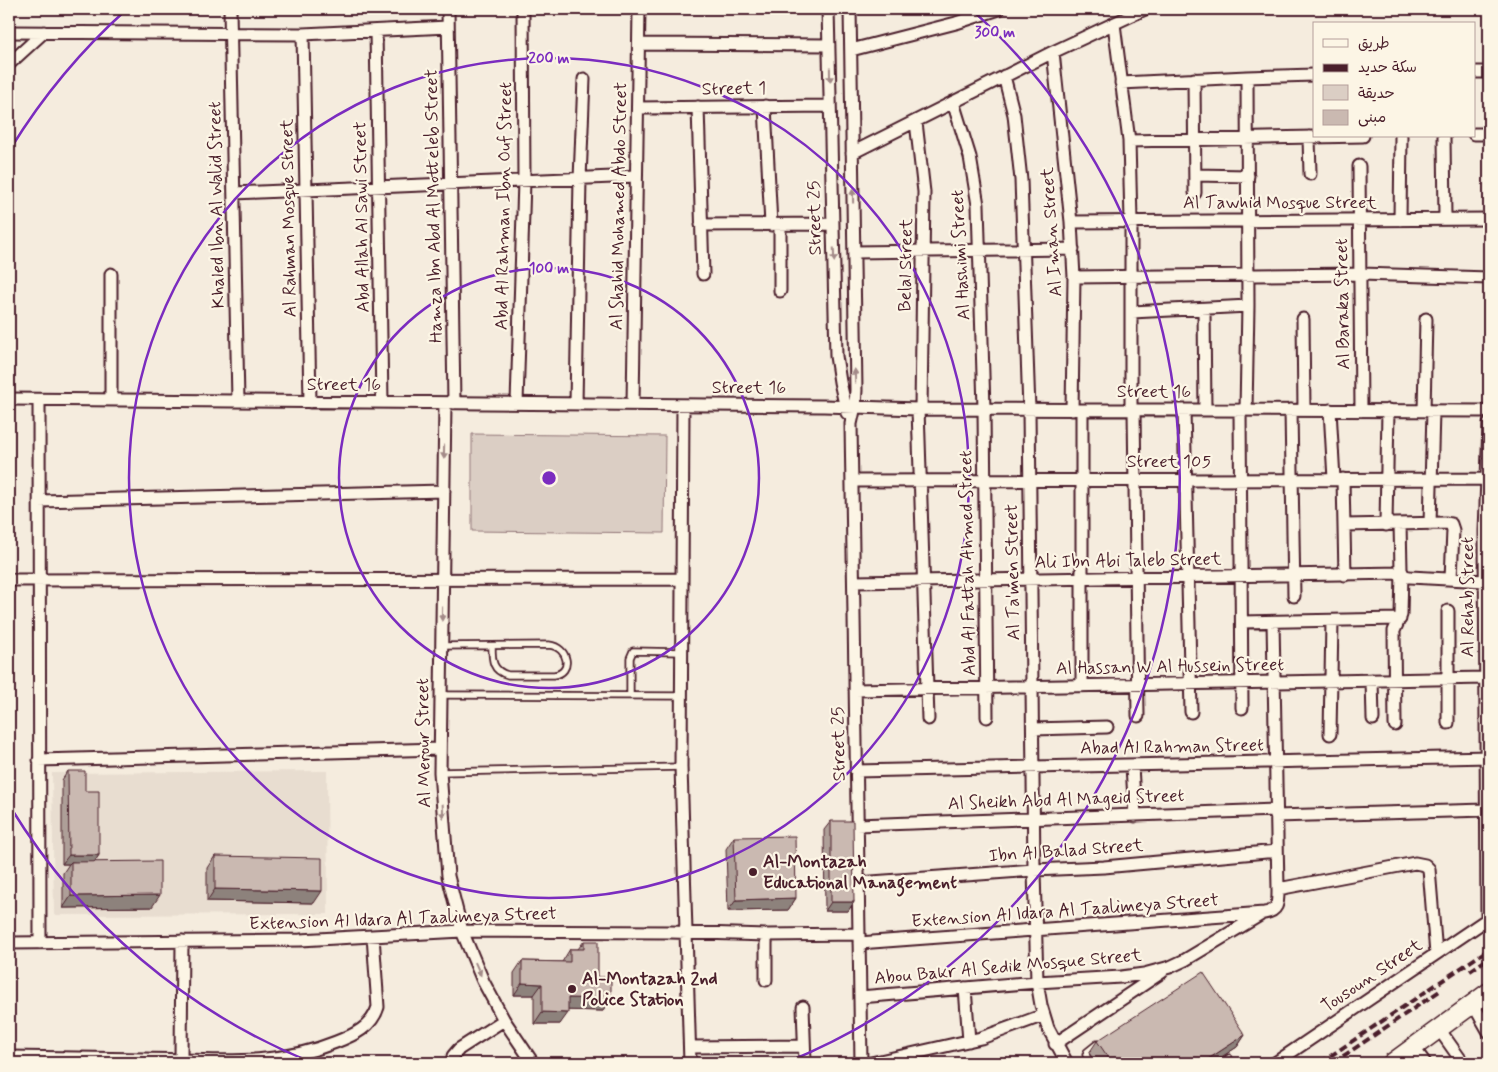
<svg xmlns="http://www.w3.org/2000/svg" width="1498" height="1072" font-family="Mynerve,'Playpen Sans Arabic',sans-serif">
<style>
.built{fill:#e8ddd0}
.green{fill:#dbcec4;stroke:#927678}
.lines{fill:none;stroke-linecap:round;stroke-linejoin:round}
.lane-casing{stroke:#4a1f2b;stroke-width:9}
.street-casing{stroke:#4a1f2b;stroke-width:15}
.primary-casing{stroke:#4a1f2b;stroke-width:21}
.path{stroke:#4a1f2b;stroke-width:2.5;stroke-dasharray:5 4;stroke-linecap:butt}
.lane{stroke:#fcf5e5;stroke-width:5.5}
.street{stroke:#fcf5e5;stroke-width:11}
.primary{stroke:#fcf5e5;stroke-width:18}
.rail{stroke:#4a1f2b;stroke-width:4;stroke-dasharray:8 4;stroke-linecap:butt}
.wall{fill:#ae9f98;stroke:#4a1f2b}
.shaded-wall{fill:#8d827c;stroke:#4a1f2b}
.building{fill:#cab9b1;stroke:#4a1f2b}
.oneway{fill:#a38a88}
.ring{fill:none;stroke:#7b2cbf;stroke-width:2.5}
.poi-dot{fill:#4a1f2b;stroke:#fcf5e5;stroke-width:2}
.labels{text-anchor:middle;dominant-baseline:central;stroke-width:4.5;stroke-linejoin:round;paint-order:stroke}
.street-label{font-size:18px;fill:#4a1f2b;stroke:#fcf5e5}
.poi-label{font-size:18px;font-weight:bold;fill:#4a1f2b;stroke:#fcf5e5;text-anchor:start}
.centre{fill:#7b2cbf;stroke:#fcf5e5;stroke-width:2.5}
.ring-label{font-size:15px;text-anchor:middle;font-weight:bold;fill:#7b2cbf;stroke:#fcf5e5;stroke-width:4.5;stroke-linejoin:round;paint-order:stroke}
</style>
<rect width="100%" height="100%" fill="#f5ecde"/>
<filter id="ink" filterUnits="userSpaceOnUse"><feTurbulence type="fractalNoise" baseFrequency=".02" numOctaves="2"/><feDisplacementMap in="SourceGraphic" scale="10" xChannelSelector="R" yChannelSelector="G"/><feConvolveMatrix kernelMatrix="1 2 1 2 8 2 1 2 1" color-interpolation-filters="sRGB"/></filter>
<g filter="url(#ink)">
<path class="built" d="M327,771L328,914L54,915L52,773Z"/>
<path class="green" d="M472,434L665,436L664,533L472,531Z"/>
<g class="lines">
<g class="lane-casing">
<path id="lane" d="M441,646L549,645C569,647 573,673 554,675H508C492,671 492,660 492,646
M440,695L682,696
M630,696V658L633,651L682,652
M440,772L681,767
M1090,1063L1086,1055L1087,1052L1097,1044
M1222,1063L1229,1058"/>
</g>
<g class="street-casing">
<path id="street" d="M230,9L238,401
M448,9L454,403
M828,9L836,356L840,382L847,413
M850,9L856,390L855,406L851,424L861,1063
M1114,24L1129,141L1131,221V410
M376,31L382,402
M9,32L303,34L448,27
M303,34L310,402
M639,44L829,45
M851,50L956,23L999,9
M1053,52L1071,222L1074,277L1072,410
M9,64L44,32
M1474,72H1489
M1004,76L1014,115L1021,180L1029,410L1034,870L1037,982L1041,1005L1048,1028L1067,1063
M1194,79L1195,193
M1121,83L1247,77L1314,75
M953,102L970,157L978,205L984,409L987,717
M765,106L771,225
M698,107L703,274
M638,108L830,106
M916,122L924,192L921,409
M1474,134H1489
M1444,136L1445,219
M1309,137L1310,174
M1129,141L1363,136
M852,153L1053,52L1145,9
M1359,166L1361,411
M1195,175L1248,176
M234,193L636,176
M1400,220L1401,136
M1071,222L1489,219
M701,225L833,224
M854,252L1073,249
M111,274V400
M1074,277L1361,274L1489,278
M780,291V225
M1204,309L1205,410
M1132,312L1248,306
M1303,319L1304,410
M9,399L824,406L918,409L1489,411
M39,400L40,943
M445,403L440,772L448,876L462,931L483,981L504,1020L533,1063
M517,403L524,181L523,9
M576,404L580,179L584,79
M633,404L639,9
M683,405L681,767L690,1063
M918,409L928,719
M1082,410V686
M1134,410L1138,716
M1184,410L1191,712
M1240,410L1242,708
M1246,410L1248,306L1247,77
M1291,410L1294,596
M1330,410L1334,479
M1424,411L1426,319
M1343,479L1345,575
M852,481L1486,479
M39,501L444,491
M1400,524L1401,570L1404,576L1410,577L1485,581
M1430,524L1433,411
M1344,525L1446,523L1451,524L1453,530L1451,579
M1386,525L1388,410
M9,580L682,579
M854,582L1402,573L1401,615L1394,631L1395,725
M1448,611V723
M1242,622L1400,619
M1372,680L1373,719
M855,690L1486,678
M1033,729L1107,727
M1330,734L1332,621
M39,760L440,749
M1132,766L1135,816
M856,771L1489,757
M1276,816L1486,810
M857,825L1276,810
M858,883L1034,870L1104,867L1277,851
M1278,889L1415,863L1425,865L1429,869L1436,954
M1487,919L1485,531L1489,424
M766,935V980
M9,943L300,940L462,931L671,932L766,935L859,934
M859,943L1264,913C1279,911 1278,902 1278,889L1273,622
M965,988L969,1041
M860,997L1037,982L1121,977L1144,974L1170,967L1185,960L1260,915
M1473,1004L1489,1032
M803,1007L805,1063
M1439,1029L1463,1063
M1055,1044L1162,972
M690,1047L804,1046
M1414,1048L1425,1063
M9,1057C54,1058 100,1058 145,1059C213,1060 272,1068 336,1042C354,1035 372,1027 378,1007L373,936
M181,1059L182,941
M453,1063V1056L459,1049L504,1020
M871,1063L981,1038L1044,1015
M1275,1063L1489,918"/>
</g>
<g class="primary-casing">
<path id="primary" d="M1392,1063L1489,992"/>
</g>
<path class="path" d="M1241,1063L1246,1059L1249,1063"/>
<use href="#lane" class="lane"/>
<use href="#street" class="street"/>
<use href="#primary" class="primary"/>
<path class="rail" d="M1470,971L1489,958
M1320,1063L1489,949
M1333,1063L1441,990"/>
</g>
<path class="wall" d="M68,771L85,791L99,855L95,861L152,907L63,908V873L69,864H62V780Z
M831,821L854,902L848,911H825L824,830Z
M734,837L796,898L788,910L728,911L726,849Z
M215,856L314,903L207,901V868Z
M584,941L598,977L603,1011L568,1010L560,1024H534V995H514V973L522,961L562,962L570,949H578Z
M1245,1035L1237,1047L1212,1063H1096L1089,1053L1097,1041Z"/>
<path class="shaded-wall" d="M69,855H99L93,864L71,862L69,864H62Z
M215,889L322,891L314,903L207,901Z
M160,895L152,907L63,908L71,896Z
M796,898L788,910L728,911L736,900Z
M831,902H854L848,911H825Z
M522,983L542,984L534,995H514Z
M568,998L611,999L603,1011L560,1010Z
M542,1012L568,1013L560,1024H534Z
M1245,1035L1237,1047L1212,1063H1202Z"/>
<path class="building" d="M68,771H85V791H99V855H69Z
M831,821H853L854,902H831Z
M795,836L796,898L736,900L734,837Z
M215,856L322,858V891L215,889Z
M160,861V895L71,896V862Z
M584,941H598V977H611V999L568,998V1013L542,1012V984L522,983V961L570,962V949H584Z
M1203,972L1245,1035L1202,1063H1112L1097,1041Z"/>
<defs><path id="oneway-solid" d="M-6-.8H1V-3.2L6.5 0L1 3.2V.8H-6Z" transform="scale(1.25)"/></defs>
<g class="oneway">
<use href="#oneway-solid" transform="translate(830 75) rotate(89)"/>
<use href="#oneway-solid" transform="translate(853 196) rotate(-91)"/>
<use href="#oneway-solid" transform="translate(834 255) rotate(88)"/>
<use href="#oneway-solid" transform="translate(855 376) rotate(-92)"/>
<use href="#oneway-solid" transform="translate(444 452) rotate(91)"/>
<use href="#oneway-solid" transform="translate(442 614) rotate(91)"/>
<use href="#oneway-solid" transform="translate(443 811) rotate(87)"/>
<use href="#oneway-solid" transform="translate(478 969) rotate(66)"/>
</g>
</g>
<g class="ring">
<circle cx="549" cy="478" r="210"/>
<circle cx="549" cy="478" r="420"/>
<path d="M313 1063A631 631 0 0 1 11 808M11 148A631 631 0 0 1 127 9M971 9A631 631 0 0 1 785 1063"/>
</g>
<g class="poi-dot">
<circle cx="753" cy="872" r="5"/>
<circle cx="572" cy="989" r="5"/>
</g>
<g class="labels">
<g class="street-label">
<text transform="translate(734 89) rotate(-1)">Street 1</text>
<text x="1280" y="203">Al Tawhid Mosque Street</text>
<text transform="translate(217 205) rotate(-91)">Khaled Ibn Al Walid Street</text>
<text transform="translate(434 206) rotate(-91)">Hamza Ibn Abd Al Motteleb Street</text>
<text transform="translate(504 206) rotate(-89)">Abd Al Rahman Ibn Ouf Street</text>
<text transform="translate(619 206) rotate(-89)">Al Shahid Mohamed Abdo Street</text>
<text transform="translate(362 217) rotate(-91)">Abd Allah Al Sawi Street</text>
<text transform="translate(289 218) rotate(-91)">Al Rahman Mosque Street</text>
<text transform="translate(815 218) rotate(-91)">Street 25</text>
<text transform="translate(1052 232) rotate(-94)">Al Iman Street</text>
<text transform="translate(961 255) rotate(-93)">Al Hashimi Street</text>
<text transform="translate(906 265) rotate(-89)">Belal Street</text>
<text transform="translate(1343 304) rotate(-91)">Al Baraka Street</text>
<text x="344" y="385">Street 16</text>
<text x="749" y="388">Street 16</text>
<text x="1154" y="392">Street 16</text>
<text x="1169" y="462">Street 105</text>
<text transform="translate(1128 561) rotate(-1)">Ali Ibn Abi Taleb Street</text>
<text transform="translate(968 563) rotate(-91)">Abd Al Fattah Ahmed Street</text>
<text transform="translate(1013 572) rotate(-91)">Al Ta'men Street</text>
<text transform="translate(1468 597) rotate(-90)">Al Rehab Street</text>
<text transform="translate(1170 667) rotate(-1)">Al Hassan W Al Hussein Street</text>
<text transform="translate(424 743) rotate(-91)">Al Merour Street</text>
<text transform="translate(839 744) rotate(-91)">Street 25</text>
<text transform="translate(1172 747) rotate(-1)">Abad Al Rahman Street</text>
<text transform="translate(1066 800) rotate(-2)">Al Sheikh Abd Al Mageid Street</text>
<text transform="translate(1066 851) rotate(-4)">Ibn Al Balad Street</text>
<text transform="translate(1065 911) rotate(-4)">Extension Al Idara Al Taalimeya Street</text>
<text transform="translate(403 919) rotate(-2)">Extension Al Idara Al Taalimeya Street</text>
<text transform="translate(1008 967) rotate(-5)">Abou Bakr Al Sedik Mosque Street</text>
<text transform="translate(1372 976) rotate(-34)">Tousoun Street</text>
</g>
<g class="poi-label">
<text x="763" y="862">Al-Montazah<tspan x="763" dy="21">Educational Management</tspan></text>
<text x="582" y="979">Al-Montazah 2nd<tspan x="582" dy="21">Police Station</tspan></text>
</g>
</g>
<circle cx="549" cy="478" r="8" class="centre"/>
<g class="ring-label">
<text x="995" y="37">300 m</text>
<text x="549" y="63">200 m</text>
<text x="549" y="273">100 m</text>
</g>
<rect width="1498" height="1072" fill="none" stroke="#fcf5e5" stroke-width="30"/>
<rect x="15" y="15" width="1468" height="1042" fill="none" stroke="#4a1f2b" stroke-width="2" filter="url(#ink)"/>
<rect x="1313" y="22" width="162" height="115" fill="#fcf5e5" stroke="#b59f9b"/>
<rect x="1323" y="39" width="25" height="8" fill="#fcf5e5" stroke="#b59f9b"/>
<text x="1358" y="48" font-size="15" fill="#4a1f2b">طريق</text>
<rect x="1323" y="64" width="25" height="8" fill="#4a1f2b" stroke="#b59f9b"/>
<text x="1358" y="72" font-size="15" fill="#4a1f2b">سكة حديد</text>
<rect x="1323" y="85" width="25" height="15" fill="#dbcec4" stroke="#b59f9b"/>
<text x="1358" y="98" font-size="15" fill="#4a1f2b">حديقة</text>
<rect x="1323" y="110" width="25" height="15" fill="#cab9b1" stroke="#b59f9b"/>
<text x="1358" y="122" font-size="15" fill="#4a1f2b">مبنى</text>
</svg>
